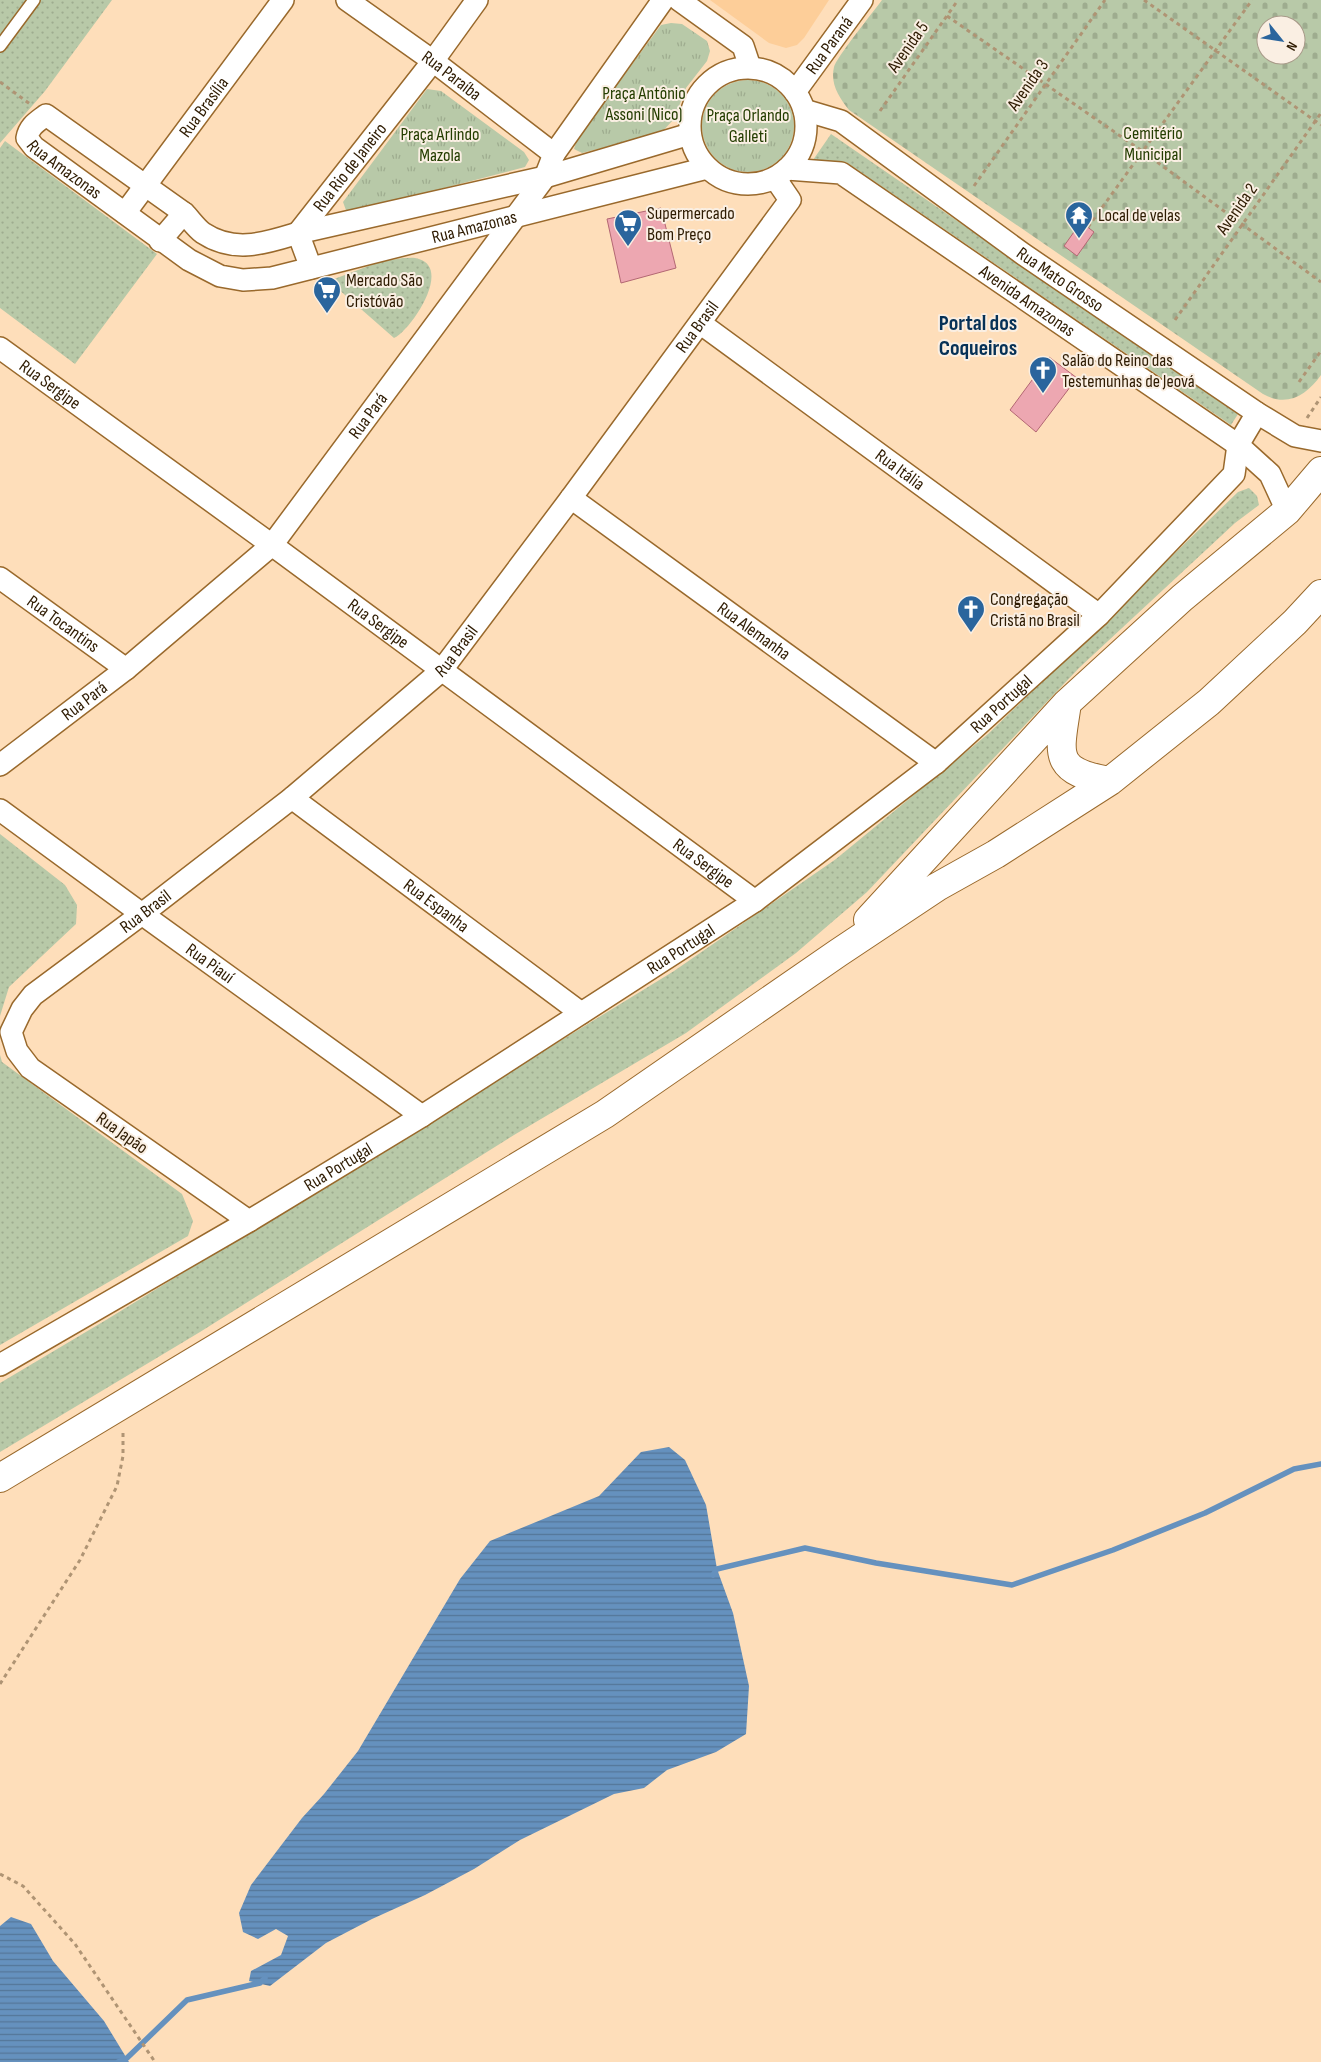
<svg xmlns="http://www.w3.org/2000/svg" width="1321" height="2062" font-family="'Sofia Sans Condensed',sans-serif">
<style>
.built{fill:#fdce99}
.grass{fill:url(#grass-dots)}
.cemetery{fill:url(#cemetery-stones);fill-rule:evenodd}
.park{fill:url(#park-tufts)}
.water{fill:url(#water-rules)}
.lines{fill:none;stroke-linecap:round;stroke-linejoin:round}
.stream{stroke:#6591be;stroke-width:5.5}
.building{fill:#eda7b1;stroke:#b36773}
.service-casing{stroke:#99692c;stroke-width:14}
.minor-casing{stroke:#99692c;stroke-width:24}
.secondary-casing{stroke:#99692c;stroke-width:30}
.path{stroke:#af9474;stroke-width:3;stroke-dasharray:4 4;stroke-linecap:butt}
.service{stroke:#fff;stroke-width:11}
.minor{stroke:#fff;stroke-width:21}
.secondary{stroke:#fff;stroke-width:28}
.labels{text-anchor:middle;dominant-baseline:central;stroke-width:4;stroke-linejoin:round;paint-order:stroke}
.street-label{font-size:18px;fill:#2e1b02;stroke:#faefe3}
.park-label{font-size:18px;fill:#243d00;stroke:#faefe3}
.poi-label{font-size:18px;fill:#2e1b02;stroke:#faefe3;text-anchor:start}
.district-label{font-size:22px;font-weight:bold;fill:#063156;stroke:#faefe3}
</style>
<defs>
<pattern id="grass-dots" width="8" height="8" patternUnits="userSpaceOnUse" patternTransform="scale(1.25)"><rect width="8" height="8" fill="#b8c9a8"/><path d="M2 2h.1M6 6h.1" fill="none" stroke="#9eac8f" stroke-width="1.8" stroke-linecap="round"/></pattern>
<pattern id="cemetery-stones" width="16" height="16" patternUnits="userSpaceOnUse" patternTransform="scale(1.25)"><rect width="16" height="16" fill="#b8c9a8"/><path d="M2 7V4a2 2 0 0 1 4 0v3zM10 15v-3a2 2 0 0 1 4 0v3z" fill="#9eac8f"/></pattern>
<pattern id="park-tufts" width="24" height="20" patternUnits="userSpaceOnUse" patternTransform="scale(1.25)"><rect width="24" height="20" fill="#b8c9a8"/><path d="M3 7l-1-3M5 7V3M7 7l1-3M15 17l-1-3M17 17v-4M19 17l1-3" fill="none" stroke="#9eac8f"/></pattern>
<pattern id="water-rules" width="6" height="5" patternUnits="userSpaceOnUse" patternTransform="scale(1.25)"><rect width="6" height="5" fill="#6591be"/><path d="M0 2.5h6" fill="none" stroke="#547698"/></pattern>
</defs>
<rect width="100%" height="100%" fill="#fedeba"/>
<path class="built" d="M710,0H829L804,38L797,45L786,48L769,43Z"/>
<path class="grass" d="M0,0H112L45,91L0,143Z
M831,134L1238,414L1231,425L846,162L813,160Z
M5,141L157,254L75,364L0,308V148Z
M403,258C408,258 414,257 419,259C452,269 411,330 394,338L329,281L379,262Z
M1249,488L1257,496L1259,505L1235,523L1079,668L867,892L796,953L686,1033L514,1135L200,1332L0,1452V1383L106,1320L674,971L836,859L988,734L1238,492Z
M0,834L65,885L77,905L76,924L9,987L0,1016Z
M0,1055L2,1062L182,1194L193,1221L188,1236L0,1345Z"/>
<path class="cemetery" d="M882,0H1321V375C1307,395 1287,408 1263,394L849,110C839,97 830,84 834,67C836,58 874,11 882,0ZM1266,25H1296V55H1266Z"/>
<path class="park" d="M671,23L682,24L707,41L710,51L707,61L686,88L674,119L661,133L582,153L574,149L577,139L661,25Z
M702 126a46 46 0 1 1 92 0a46 46 0 1 1-92 0Z
M427,89L441,91L524,152L529,160L525,167L347,213L343,202Z"/>
<path class="water" d="M669,1447L685,1460L706,1505L717,1569L733,1613L749,1686L746,1734L716,1752L667,1770L644,1788L614,1794L520,1840L474,1869L425,1895L372,1919L326,1943L270,1986L249,1981L251,1971L281,1955L288,1936L276,1929L258,1939L243,1932L239,1913L251,1885L302,1818L324,1794L358,1751L460,1579L490,1541L599,1496L641,1452Z
M11,1917L31,1924L53,1961L104,2021L129,2062H0V1926Z"/>
<g class="lines">
<path class="stream" d="M713,1575L717,1569L805,1548L876,1563L1012,1585L1113,1550L1205,1513L1294,1469L1321,1464
M118,2062L127,2058L187,2000L260,1983L265,1978"/>
</g>
<path class="building" d="M661,208L676,268L621,283L607,219Z
M1081,222L1094,232L1077,256L1064,246Z
M1049,357L1077,378L1036,432L1010,410Z"/>
<g class="lines">
<g class="service-casing">
<path id="service" d="M0,46L34,0"/>
</g>
<g class="minor-casing">
<g id="minor">
<path id="s1" d="M347,0L433,61L554,154"/>
<path d="M679,0L743,46L750,67"/>
<circle cx="748" cy="126" r="58"/>
<path id="s2" d="M795,92L862,0"/>
<path id="s3" d="M804,110L841,121L1023,254L1257,413L1295,436L1321,441"/>
<path id="s4" d="M690,134L545,177L298,233C265,243 235,254 203,233C196,228 190,219 184,213L46,115C37,122 29,126 27,138L34,147L189,260L220,276L243,280L272,278L707,168"/>
<path id="s5" d="M787,169L841,173L1238,445L1270,474L1287,511"/>
<path id="s6" d="M125,213L283,0"/>
<path d="M160,241L184,213"/>
<path id="s7" d="M311,268L298,233L433,61L477,0"/>
<path id="s8" d="M700,323L1099,615"/>
<path id="s9" d="M0,348L272,545L755,901"/>
<path id="s10" d="M571,498L936,763"/>
<path id="s11" d="M0,578L126,669"/>
<path id="s12" d="M0,765L126,669L272,545L545,177L554,154L663,0"/>
<path id="s13" d="M292,798L581,1013"/>
<path id="s14" d="M0,810L142,914L422,1116"/>
<path id="s15" d="M249,1221L30,1068L17,1051L11,1032L22,1009L33,995L142,914L292,798L441,671L571,498L790,200L775,178"/>
<path id="s16" d="M0,1365L249,1221L422,1116L755,901L936,763L1099,615L1234,474L1238,445L1257,413"/>
</g>
</g>
<g class="secondary-casing">
<path id="secondary" d="M1067,703C1060,753 1050,771 1110,781
M868,920L1067,703L1182,598L1287,511L1321,471
M0,1478L605,1114L838,953L937,887L996,854L1110,781L1209,702L1295,622L1321,594"/>
</g>
<path class="path" d="M1144,0L1321,125
M947,16L1142,151L1321,282
M0,82L30,104
M880,111L958,0
M974,186L1105,0
M1088,227L1252,0
M1175,320L1321,113
M1299,382L1321,351
M1307,418L1321,397
M0,1684L80,1560L117,1486L123,1456V1430
M0,1874L23,1886L75,1944L155,2062"/>
<use href="#service" class="service"/>
<use href="#minor" class="minor"/>
<use href="#secondary" class="secondary"/>
</g>
<defs>
<g id="temple-pin" transform="scale(1.4375)"><path d="M0 17L-7.5 6A9.5 9.5 0 1 1 7.5 6Z" fill="#2a659d" stroke="#faefe3"/><path d="M0-6L5-2H3V0L6.5 2.5H4V6H1.5V3h-3V6H-4V2.5H-6.5L-3 0V-2H-5Z" fill="#fff"/></g>
<g id="supermarket-pin" transform="scale(1.4375)"><path d="M0 17L-7.5 6A9.5 9.5 0 1 1 7.5 6Z" fill="#2a659d" stroke="#faefe3"/><path d="M-6-5.5h2.5l.6 2H6L4.5 2H-2.5L-4.4-4H-6ZM-1.5 3.2a1.3 1.3 0 1 0 .1 0ZM3 3.2a1.3 1.3 0 1 0 .1 0Z" fill="#fff"/></g>
<g id="church-pin" transform="scale(1.4375)"><path d="M0 17L-7.5 6A9.5 9.5 0 1 1 7.5 6Z" fill="#2a659d" stroke="#faefe3"/><path d="M-1.2-6h2.4v3.5h3.3v2.4h-3.3V6h-2.4V-.1h-3.3v-2.4h3.3Z" fill="#fff"/></g>
</defs>
<g fill-rule="evenodd">
<use href="#temple-pin" x="1079" y="215"/>
<use href="#supermarket-pin" x="628" y="223"/>
<use href="#supermarket-pin" x="327" y="290"/>
<use href="#church-pin" x="1043" y="370"/>
<use href="#church-pin" x="971" y="609"/>
</g>
<g class="labels">
<g class="street-label">
<text stroke="none"><textPath href="#s2" startOffset="58">Rua Paraná</textPath></text>
<text transform="translate(908 47) rotate(-55)">Avenida 5</text>
<text stroke="none"><textPath href="#s1" startOffset="129">Rua Paraíba</textPath></text>
<text transform="translate(1028 85) rotate(-55)">Avenida 3</text>
<text stroke="none"><textPath href="#s6" startOffset="132">Rua Brasília</textPath></text>
<text stroke="none"><textPath href="#s4" startOffset="780">Rua Amazonas</textPath></text>
<text stroke="none"><textPath href="#s7" startOffset="121">Rua Rio de Janeiro</textPath></text>
<text transform="translate(1237 209) rotate(-55)">Avenida 2</text>
<text stroke="none"><textPath href="#s4" startOffset="1230">Rua Amazonas</textPath></text>
<text stroke="none"><textPath href="#s3" startOffset="309">Rua Mato Grosso</textPath></text>
<text stroke="none"><textPath href="#s5" startOffset="280">Avenida Amazonas</textPath></text>
<text stroke="none"><textPath href="#s15" startOffset="1302">Rua Brasil</textPath></text>
<text stroke="none"><textPath href="#s9" startOffset="62">Rua Sergipe</textPath></text>
<text stroke="none"><textPath href="#s12" startOffset="511">Rua Pará</textPath></text>
<text stroke="none"><textPath href="#s8" startOffset="248">Rua Itália</textPath></text>
<text stroke="none"><textPath href="#s11" startOffset="78">Rua Tocantins</textPath></text>
<text stroke="none"><textPath href="#s9" startOffset="468">Rua Sergipe</textPath></text>
<text stroke="none"><textPath href="#s10" startOffset="226">Rua Alemanha</textPath></text>
<text stroke="none"><textPath href="#s15" startOffset="898">Rua Brasil</textPath></text>
<text stroke="none"><textPath href="#s12" startOffset="106">Rua Pará</textPath></text>
<text stroke="none"><textPath href="#s16" startOffset="1202">Rua Portugal</textPath></text>
<text stroke="none"><textPath href="#s9" startOffset="872">Rua Sergipe</textPath></text>
<text stroke="none"><textPath href="#s13" startOffset="180">Rua Espanha</textPath></text>
<text stroke="none"><textPath href="#s15" startOffset="492">Rua Brasil</textPath></text>
<text stroke="none"><textPath href="#s16" startOffset="798">Rua Portugal</textPath></text>
<text stroke="none"><textPath href="#s14" startOffset="260">Rua Piauí</textPath></text>
<text transform="translate(122 1133) rotate(35)">Rua Japão</text>
<text stroke="none"><textPath href="#s16" startOffset="392">Rua Portugal</textPath></text>
</g>
<g class="park-label">
<text x="644" y="93">Praça Antônio<tspan x="644" dy="21">Assoni (Nico)</tspan></text>
<text x="748" y="115">Praça Orlando<tspan x="748" dy="21">Galleti</tspan></text>
<text x="1153" y="133">Cemitério<tspan x="1153" dy="21">Municipal</tspan></text>
<text x="440" y="134">Praça Arlindo<tspan x="440" dy="21">Mazola</tspan></text>
</g>
<g class="poi-label">
<text x="647" y="213">Supermercado<tspan x="647" dy="21">Bom Preço</tspan></text>
<text x="1098" y="215">Local de velas</text>
<text x="346" y="280">Mercado São<tspan x="346" dy="21">Cristóvão</tspan></text>
<text x="1062" y="360">Salão do Reino das<tspan x="1062" dy="21">Testemunhas de Jeová</tspan></text>
<text x="990" y="599">Congregação<tspan x="990" dy="21">Cristã no Brasil</tspan></text>
</g>
<g class="district-label">
<text x="978" y="323">Portal dos<tspan x="978" dy="25">Coqueiros</tspan></text>
</g>
</g>
<g transform="translate(1281 40) rotate(120)"><circle r="24" fill="#faefe3" stroke="#a89a89"/>
<path d="M0-4L9 19L0 12L-9 19Z" fill="#2a659d"/>
<text y="-8" font-size="14" font-weight="bold" text-anchor="middle" fill="#2e1b02">N</text>
</g>
</svg>
